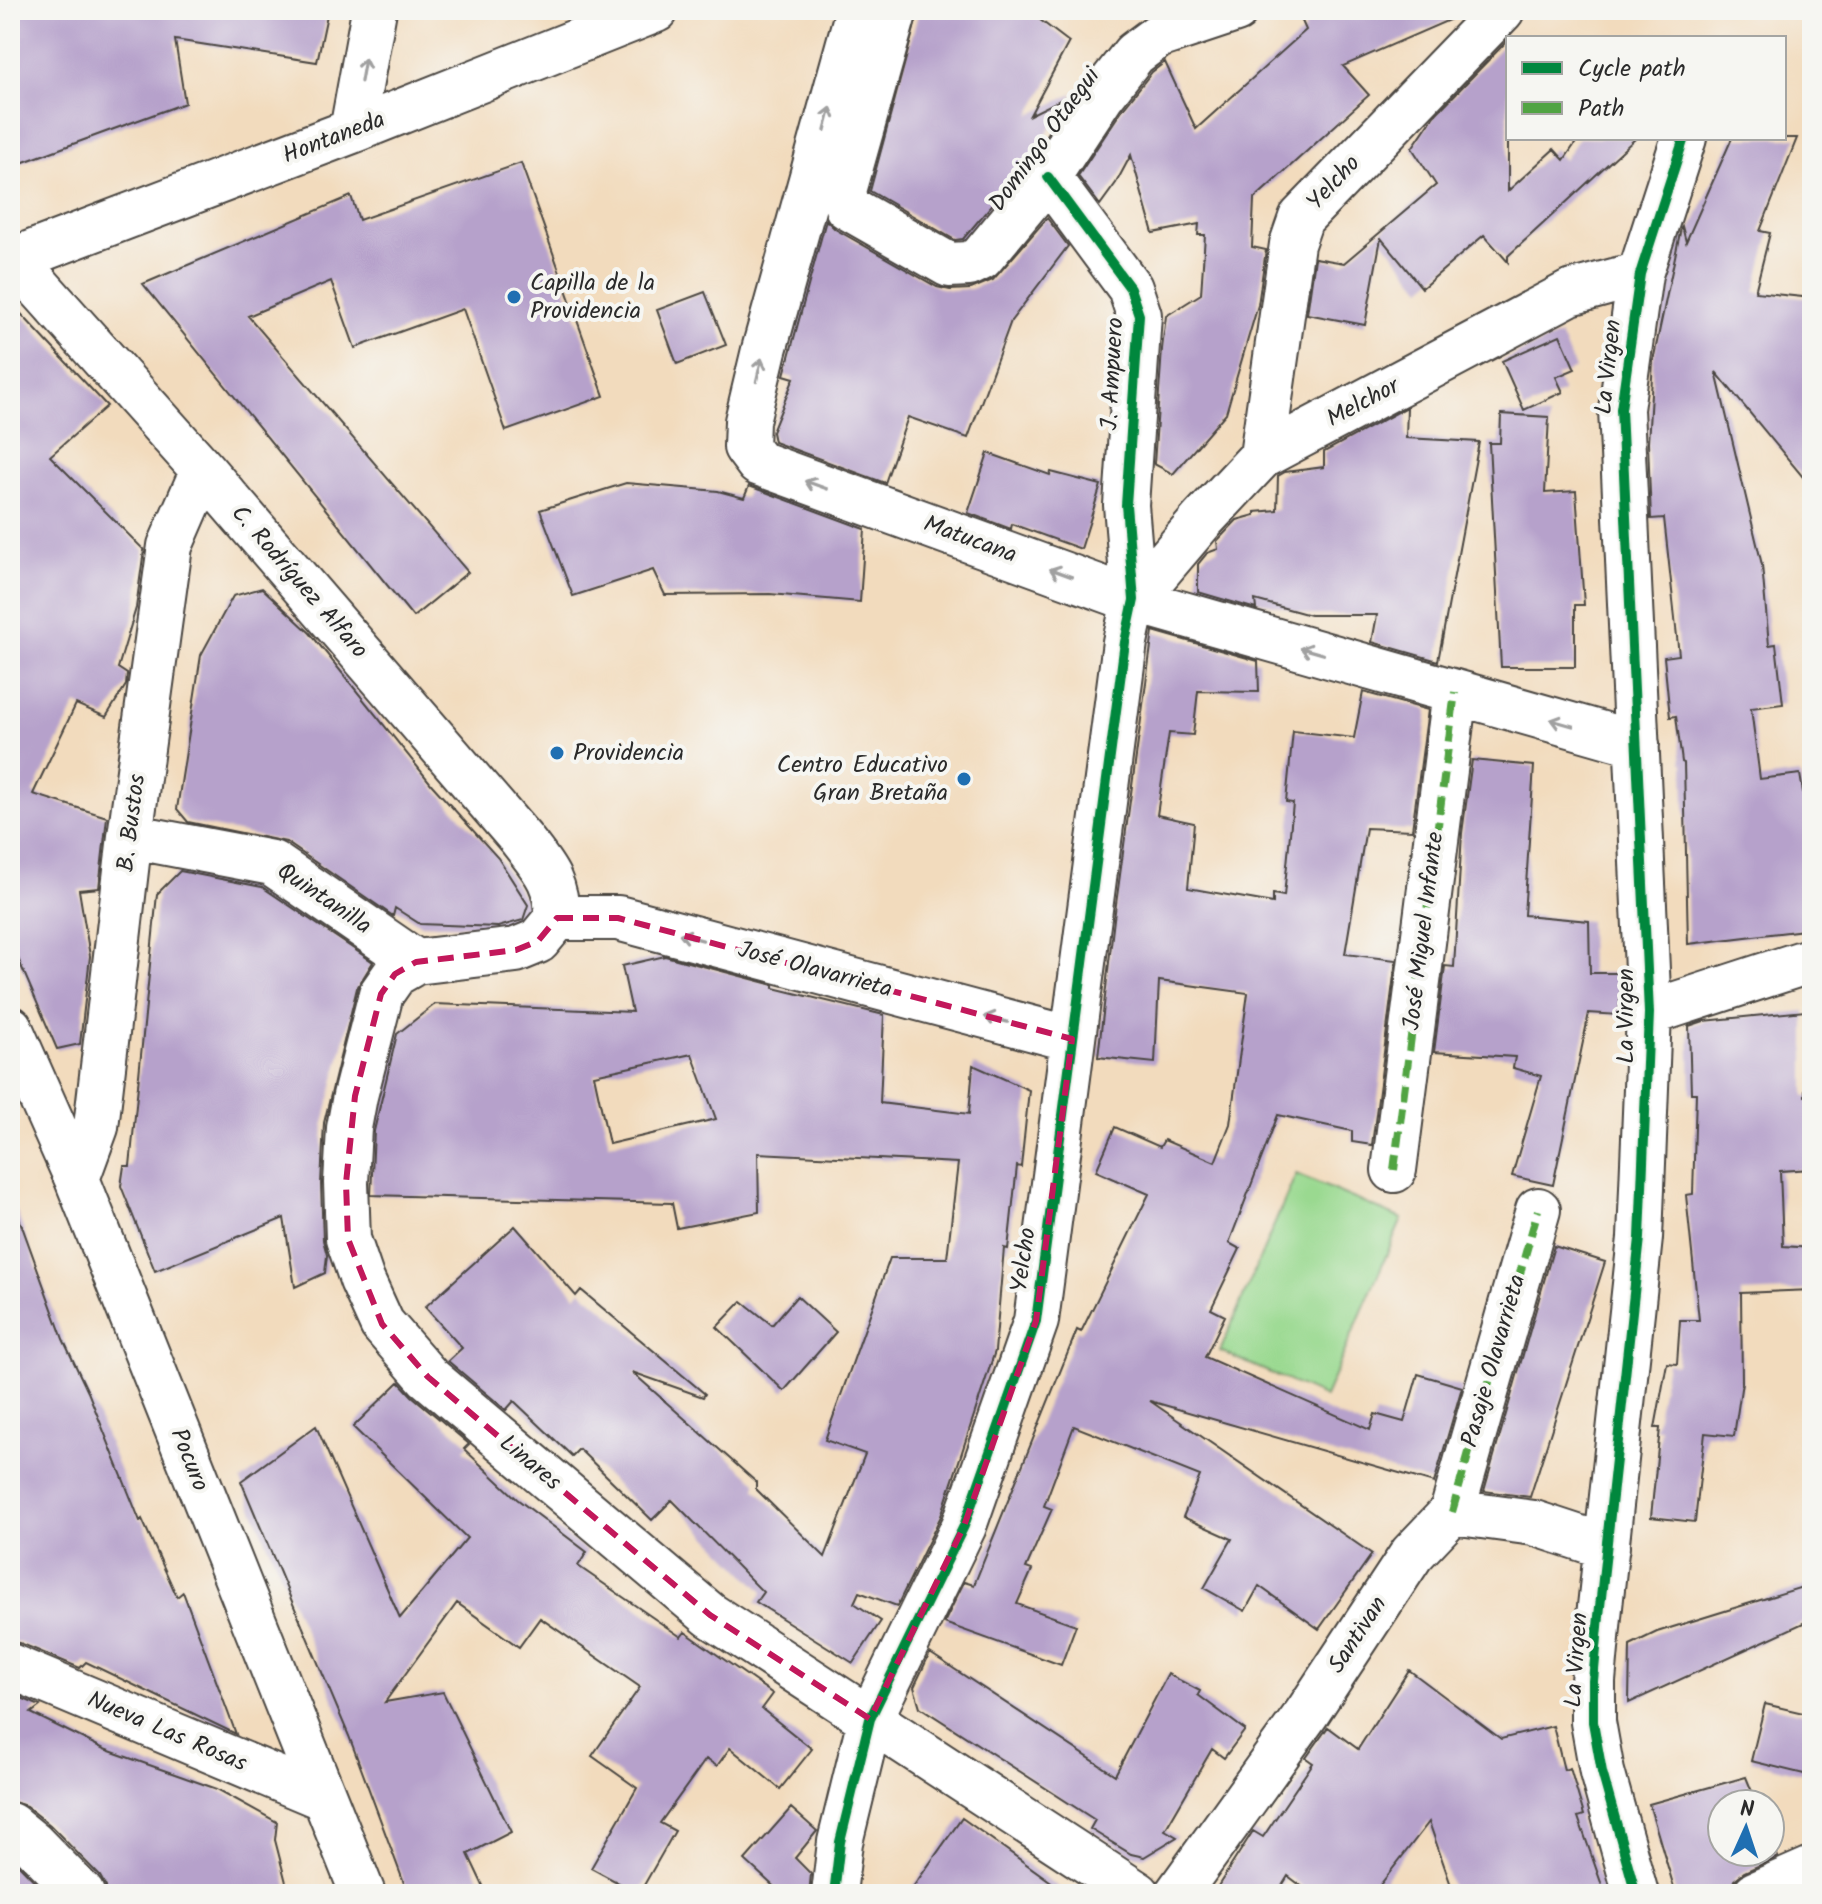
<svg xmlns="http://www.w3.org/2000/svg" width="1822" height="1904" font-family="Kalam,sans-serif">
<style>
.green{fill:#9ad990;stroke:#62825e;stroke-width:2}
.building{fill:#b6a1cb;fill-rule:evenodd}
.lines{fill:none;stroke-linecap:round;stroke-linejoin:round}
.minor-casing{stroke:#494541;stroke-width:48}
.minor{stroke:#fff;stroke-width:44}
.quiet{stroke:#51a443;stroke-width:8;stroke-dasharray:16 8;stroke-linecap:butt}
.cycleway-casing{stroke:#f6f6f2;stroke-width:15}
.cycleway{stroke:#00873e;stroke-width:10}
.oneway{stroke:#a0a0a0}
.marked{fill:none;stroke:#c2185b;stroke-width:6;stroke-dasharray:16 10;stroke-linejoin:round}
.poi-dot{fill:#1f6fb2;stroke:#f6f6f2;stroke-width:3}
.labels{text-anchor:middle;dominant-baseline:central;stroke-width:8;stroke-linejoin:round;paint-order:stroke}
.street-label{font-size:24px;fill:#2b2b2b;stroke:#f6f6f2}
.poi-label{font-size:24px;fill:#2b2b2b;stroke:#f6f6f2;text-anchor:start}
</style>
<rect width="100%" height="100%" fill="#f6f6f2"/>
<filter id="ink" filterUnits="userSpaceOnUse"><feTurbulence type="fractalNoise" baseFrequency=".0125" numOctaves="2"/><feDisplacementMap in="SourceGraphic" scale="16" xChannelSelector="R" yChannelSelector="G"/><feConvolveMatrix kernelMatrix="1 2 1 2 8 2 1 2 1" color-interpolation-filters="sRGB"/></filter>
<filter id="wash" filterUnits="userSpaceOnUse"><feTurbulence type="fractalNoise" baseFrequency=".006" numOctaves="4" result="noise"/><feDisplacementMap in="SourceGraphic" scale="32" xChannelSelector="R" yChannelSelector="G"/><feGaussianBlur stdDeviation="1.8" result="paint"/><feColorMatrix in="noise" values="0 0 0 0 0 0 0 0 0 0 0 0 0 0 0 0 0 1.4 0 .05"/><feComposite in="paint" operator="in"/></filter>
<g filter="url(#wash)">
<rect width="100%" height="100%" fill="#f2dbbd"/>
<path class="green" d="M1296,1174L1402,1219L1325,1397L1220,1351Z"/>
<g id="blocks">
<path class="building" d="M10,10H328L317,62L175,40L185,103L10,167Z
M919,10H1027L1069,42L1030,115L1074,93L1028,162L963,239L955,240L870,191Z
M1297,10H1467L1463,14L1343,66L1369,95L1254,199L1252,247L1266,250L1258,305L1226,413L1173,474L1154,464L1162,349L1166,316L1201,294L1205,235H1198L1199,224L1153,233L1131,155L1116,183L1100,205L1078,176L1122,110L1152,72L1165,62L1196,129L1306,30Z
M1508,40V191L1554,149L1564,160L1579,138H1636L1508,256V262L1484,235L1422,288L1381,238L1365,325L1307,314L1315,258L1344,263L1436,185L1412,148L1434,116Z
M1732,138H1797L1760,231L1770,233L1755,292L1812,298V488L1716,372L1762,565L1769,645L1776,644L1783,704L1751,708L1760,779L1800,774L1812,845V929L1688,944L1684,763L1682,762L1676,716L1670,717L1664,657L1679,655L1664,518L1651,519L1648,443L1653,361L1681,228L1682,226L1686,242Z
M521,163L604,396L506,431L463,309L355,348L331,281L248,316L468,572L413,617L143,284L351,196L359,220Z
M1047,218L1068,246L1011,321L968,438L908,417L885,483L774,442L772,432L794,378L784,375L826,220L835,229L937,287L950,290L971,289L993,280Z
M705,292L726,345L677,364L657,310Z
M10,302L107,406L50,456L144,550L136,608L118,668L127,674L126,685L106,717L76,704L33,794L107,817L99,888L79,890L90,956L80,1044L57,1049L10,940Z
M1560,335L1575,369L1556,377L1563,392L1524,410L1502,361Z
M1407,407L1406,438L1479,442L1438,661L1372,642L1377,615H1310L1255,600L1256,609L1198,592V564L1207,553L1218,549L1217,541L1237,520L1255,515V512L1277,510L1278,476L1285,472L1324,467V452Z
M1501,414L1549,417L1545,493L1576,491L1584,605H1575V667H1501L1489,443H1500Z
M988,453L1050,475L1051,472L1101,485L1081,549L1012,524L1011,529L968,513Z
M626,483L718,491L744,498L749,486L865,529L860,602L770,594L665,595L653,570L573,596L540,510Z
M262,588L310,633L432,785L498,858L528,905L523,920L498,927L420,924L395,908L393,916L286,842L188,822L177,809L201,655L233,596Z
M1153,631L1258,661L1259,692L1198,691L1193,735L1169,733L1157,815L1194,823L1188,888L1273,903V894L1284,896L1293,803L1286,802L1293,731L1354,738L1363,692L1428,710L1412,830L1366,828L1345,954L1396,960L1372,1145L1352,1142V1131L1278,1115L1229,1243L1240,1249L1211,1309L1225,1316L1205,1357L1370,1430L1375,1414L1404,1422L1418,1374L1462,1387L1434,1483L1150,1401L1372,1554L1319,1629L1259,1586L1245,1611L1204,1588L1232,1539L1183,1517L1200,1476L1074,1426L1044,1506L1052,1509L1026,1568L1032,1570L1017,1604L1076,1625L1061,1665L944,1623L964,1582L974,1585L1077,1330L1081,1332L1149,1194L1096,1171L1115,1127L1160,1147L1164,1140L1215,1162L1230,1124L1248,993L1159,981L1155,1063L1098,1057L1114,919Z
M1472,760L1534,766L1524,915L1589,921L1590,973H1622L1619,1015L1589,1013L1553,1185L1512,1176L1541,1076L1513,1068L1515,1057L1434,1052L1445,966L1454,967L1462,833Z
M180,871L262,887L373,962L357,988L324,1123L321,1184L323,1240L327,1255L325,1273L295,1287L284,1218L155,1271L121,1186L124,1166H130L157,894Z
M665,956L774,985V988L884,1015L880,1103L969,1114L973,1065L1029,1090L1021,1167L1017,1166L1008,1249L1004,1248L995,1351L941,1516L897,1606L859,1592L854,1603L881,1621L853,1663L756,1602L763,1592L672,1500L652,1520L579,1449L572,1456L514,1401L506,1410L448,1361L462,1348L425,1307L515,1226L576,1296L581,1290L705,1394L703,1397L632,1372L756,1482V1489L825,1557L865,1454L825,1440L890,1258H947L958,1163L758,1153L759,1212L677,1228L672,1203L371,1195L374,1131L397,1034L435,1004L632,1012L622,966ZM692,1054L716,1119L609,1144L594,1075Z
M1805,1011V1096H1812V1169L1780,1171L1783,1246L1812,1248V1290L1741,1293L1742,1382L1734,1436L1705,1433L1695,1522L1651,1517L1660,1428H1655L1667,1363L1677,1364L1680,1320H1699L1686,1195L1693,1194L1696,1093H1691L1689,1026L1704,1021Z
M10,1207H15L63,1339L88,1392L140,1521L142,1519L177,1597L183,1592L236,1734L86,1662L80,1668L20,1643L10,1642Z
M1554,1246L1605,1262L1530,1497L1484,1491Z
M797,1296L836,1332L784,1391L717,1327L742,1301L772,1325Z
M399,1382L412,1396L469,1444L464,1449L517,1499L587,1552L578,1566L681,1637L685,1632L773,1694L762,1709L812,1749L780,1789L730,1748L717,1766L706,1759L660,1823L675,1831L639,1894L591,1868L637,1788L592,1756L640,1687L540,1618L519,1647L457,1603L385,1702L443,1692L511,1832L468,1854L487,1894H408L349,1736L241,1481L316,1426L400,1618L467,1538L353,1427Z
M1812,1584V1619L1629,1703L1630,1645L1657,1632Z
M930,1653L1115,1775L1168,1674L1200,1691L1198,1695L1245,1730L1224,1758L1212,1749L1165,1830L1177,1837L1144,1857L1131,1854L1090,1829L1095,1820L920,1707L914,1687Z
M1409,1670L1501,1739L1553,1726L1564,1770L1570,1768L1584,1815L1578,1817L1605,1894H1454L1429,1822L1373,1894H1312L1288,1876L1277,1894H1213L1253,1831L1263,1837L1313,1763L1306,1758L1328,1727L1358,1749Z
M10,1693L40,1706L31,1713L104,1749L217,1789L277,1822L275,1840L289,1894H106V1887L100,1876L50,1825L26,1806L10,1801Z
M1765,1704L1812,1715V1776L1751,1761Z
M1746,1777L1757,1804H1722V1852H1770V1837L1778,1857L1744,1872L1734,1880L1730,1894H1676L1649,1804Z
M791,1808L817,1831L795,1858L811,1874L809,1894H782L745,1860Z
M962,1818L1068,1894H908Z
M10,1857L15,1861L47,1894H10Z"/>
</g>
</g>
<g filter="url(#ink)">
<use href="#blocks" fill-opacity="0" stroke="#494541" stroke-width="2"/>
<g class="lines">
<g class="minor-casing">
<path id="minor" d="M858,10L764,350L747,421L746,447L758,463L1134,600L1637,744
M895,10L844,191L847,207L949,265L969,264L981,258L1048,177L1102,95L1134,54L1158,36L1236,10
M352,131L374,10
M15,260L203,470L521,839C543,868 557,881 557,918
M10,261L352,131L656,10
M1262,456L1292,244L1301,218L1502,10
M1134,600L1202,520L1262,456L1570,293L1640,274
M130,836L272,863L416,962
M557,918L538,941L516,950L416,962L395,974L381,994L355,1096L349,1128L346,1183L348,1239L362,1280L382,1324L428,1377L710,1615L1138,1894
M557,918H618L1072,1039
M1649,1013L1812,960
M10,1028L77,1179L363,1894
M1394,1170L1455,692
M77,1179L96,1127L130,836L170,546L203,470
M1452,1512L1538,1210
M10,1666L324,1798
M10,1825L32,1843L82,1894
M834,1894L840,1842L870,1719L964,1526L1036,1321L1125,642L1134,600L1126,505L1139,315L1130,288L1048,177
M1177,1894L1307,1713L1412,1554L1452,1512L1534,1523L1607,1547
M1636,1894L1602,1772L1593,1722V1681L1599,1616L1640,1238L1649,1013L1621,409L1640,274L1684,138
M1755,1894L1812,1869"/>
</g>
<use href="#minor" class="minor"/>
<path class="quiet" d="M1394,1170L1455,692
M1452,1512L1538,1210"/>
<g class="cycleway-casing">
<path id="cycleway" d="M834,1894L840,1842L870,1719L964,1526L1036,1321L1125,642L1134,600L1126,505L1139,315L1130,288L1048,177
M1636,1894L1602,1772L1593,1722V1681L1599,1616L1640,1238L1649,1013L1621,409L1640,274L1684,138"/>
</g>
<use href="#cycleway" class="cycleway"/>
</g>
<defs><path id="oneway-shaft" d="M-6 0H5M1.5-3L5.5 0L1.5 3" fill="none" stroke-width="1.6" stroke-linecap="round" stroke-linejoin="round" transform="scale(2)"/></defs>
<g class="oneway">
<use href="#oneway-shaft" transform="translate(363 70) rotate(-80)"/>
<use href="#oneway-shaft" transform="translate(828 119) rotate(-75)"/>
<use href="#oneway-shaft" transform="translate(759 370) rotate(-77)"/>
<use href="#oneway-shaft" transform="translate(816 485) rotate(-160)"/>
<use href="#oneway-shaft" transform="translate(1061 573) rotate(-160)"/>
<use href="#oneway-shaft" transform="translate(1312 651) rotate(-164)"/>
<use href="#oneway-shaft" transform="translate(1562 723) rotate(-164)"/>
<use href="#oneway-shaft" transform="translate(691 937) rotate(-165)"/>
<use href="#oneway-shaft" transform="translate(996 1019) rotate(-165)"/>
</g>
</g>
<path class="marked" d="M557,918H618L1072,1039L1036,1321L964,1526L870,1719L710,1615L428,1377L382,1324L348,1239L346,1183L355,1096L381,994L395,974L416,962L516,950L538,941Z"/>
<g class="poi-dot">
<circle cx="514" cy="297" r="8"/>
<circle cx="557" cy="753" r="8"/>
<circle cx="964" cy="779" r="8"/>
</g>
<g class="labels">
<g class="street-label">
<text transform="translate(334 138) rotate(-21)">Hontaneda</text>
<text transform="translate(1045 140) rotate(-54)">Domingo Otaegui</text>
<text transform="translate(1334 183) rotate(-47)">Yelcho</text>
<text transform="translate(1609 367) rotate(-84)">La Virgen</text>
<text transform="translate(1113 374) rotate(-87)">J. Ampuero</text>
<text transform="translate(1363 403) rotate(-28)">Melchor</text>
<text transform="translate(970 540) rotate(20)">Matucana</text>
<text transform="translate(299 582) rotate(49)">C. Rodríguez Alfaro</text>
<text transform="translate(132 823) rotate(-83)">B. Bustos</text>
<text transform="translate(324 899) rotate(34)">Quintanilla</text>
<text transform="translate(1424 931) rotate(-83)">José Miguel Infante</text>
<text transform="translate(815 970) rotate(15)">José Olavarrieta</text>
<text transform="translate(1626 1016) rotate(-90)">La Virgen</text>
<text transform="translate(1024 1260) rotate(-82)">Yelcho</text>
<text transform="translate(1494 1361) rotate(-74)">Pasaje Olavarrieta</text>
<text transform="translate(189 1460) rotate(68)">Pocuro</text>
<text transform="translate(530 1463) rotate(40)">Linares</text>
<text transform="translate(1358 1635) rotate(-57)">Santivan</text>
<text transform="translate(1577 1660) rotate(-86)">La Virgen</text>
<text transform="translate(167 1732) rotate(23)">Nueva Las Rosas</text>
</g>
<g class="poi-label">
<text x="530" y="283">Capilla de la<tspan x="530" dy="28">Providencia</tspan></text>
<text x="573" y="753">Providencia</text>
<text x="948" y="765" text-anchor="end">Centro Educativo<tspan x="948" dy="28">Gran Bretaña</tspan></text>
</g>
</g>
<rect width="1822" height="1904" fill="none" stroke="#f6f6f2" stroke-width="40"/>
<rect x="1506" y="36" width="280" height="104" fill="#f6f6f2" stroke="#a5a5a2" stroke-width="2"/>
<rect x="1522" y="62" width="40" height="12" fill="#00873e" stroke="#a5a5a2" stroke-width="2"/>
<text x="1578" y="76" font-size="24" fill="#2b2b2b">Cycle path</text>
<rect x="1522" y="102" width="40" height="12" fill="#51a443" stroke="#a5a5a2" stroke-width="2"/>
<text x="1578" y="116" font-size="24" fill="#2b2b2b">Path</text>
<g transform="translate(1746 1828) rotate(3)"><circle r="38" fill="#f6f6f2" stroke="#a5a5a2" stroke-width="2"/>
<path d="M0-6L14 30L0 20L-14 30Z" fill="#1f6fb2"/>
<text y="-12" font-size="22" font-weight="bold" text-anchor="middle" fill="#2b2b2b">N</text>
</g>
</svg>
